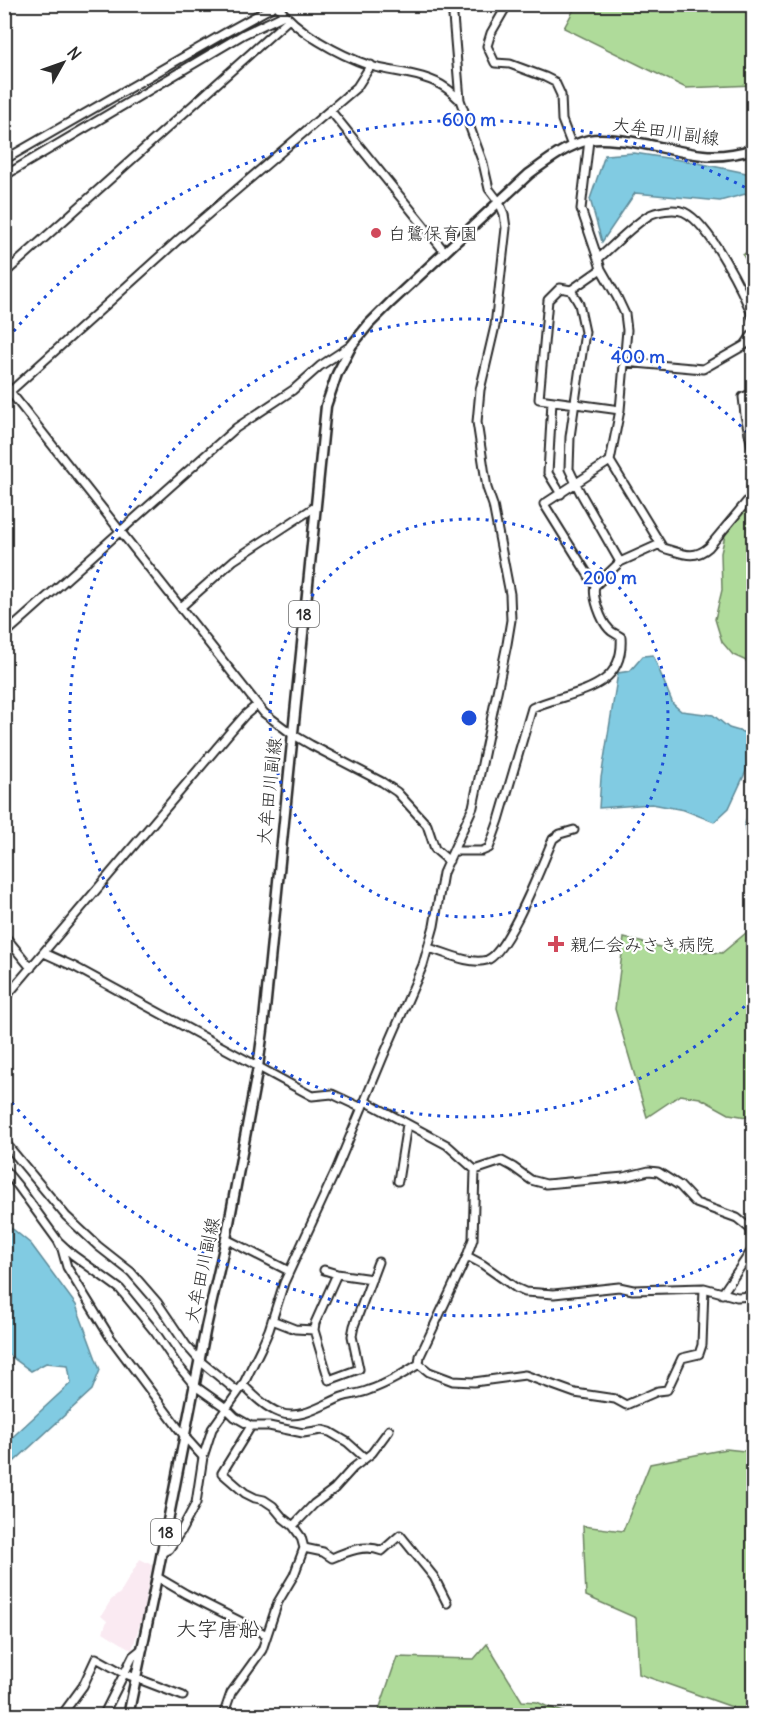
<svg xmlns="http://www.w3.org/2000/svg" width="758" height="1720" font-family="Delius,'Klee One',sans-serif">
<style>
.built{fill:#faeaf2}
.green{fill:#afdb9a;stroke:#6d8362;stroke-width:1.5}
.water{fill:#81cbe2;stroke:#5f8b99;stroke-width:1.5}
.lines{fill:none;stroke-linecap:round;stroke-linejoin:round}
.minor-casing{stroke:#2b2b2b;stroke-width:11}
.major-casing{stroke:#2b2b2b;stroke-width:13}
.minor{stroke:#fff;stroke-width:7}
.major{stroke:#fff;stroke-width:8}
.ring{fill:none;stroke:#1d4ed8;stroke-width:3;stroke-dasharray:3 6}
.poi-dot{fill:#d1495b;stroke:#fff;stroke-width:2}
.labels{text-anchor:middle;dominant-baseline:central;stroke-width:4.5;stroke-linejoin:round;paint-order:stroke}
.shield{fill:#fff;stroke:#6b6b6b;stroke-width:1.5}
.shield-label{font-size:16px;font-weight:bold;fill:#2b2b2b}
.street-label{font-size:18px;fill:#2b2b2b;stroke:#fff}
.poi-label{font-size:18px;fill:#2b2b2b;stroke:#fff;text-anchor:start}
.quarter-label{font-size:21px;fill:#2b2b2b;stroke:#fff}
.centre{fill:#1d4ed8;stroke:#fff;stroke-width:3}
.ring-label{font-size:18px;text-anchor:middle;font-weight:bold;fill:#1d4ed8;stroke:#fff;stroke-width:4.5;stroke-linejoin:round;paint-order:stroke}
</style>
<rect width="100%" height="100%" fill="#fff"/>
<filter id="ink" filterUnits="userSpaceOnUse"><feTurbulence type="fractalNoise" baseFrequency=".0167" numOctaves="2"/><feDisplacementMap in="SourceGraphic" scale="12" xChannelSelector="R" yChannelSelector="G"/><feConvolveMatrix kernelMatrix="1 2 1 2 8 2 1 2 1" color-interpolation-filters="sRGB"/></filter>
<g filter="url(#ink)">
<path class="built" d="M140,1559L152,1565L142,1617L132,1650L103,1632L107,1621L101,1616L111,1600L120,1593Z
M4,1694L8,1698L22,1715H5Z"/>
<path class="green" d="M577,4L753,5V85L686,88L564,28Z
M753,247V274L743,255Z
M753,491V664L733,655L722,642L715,619L722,590L721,553L726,531Z
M753,927V1118L729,1114L700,1098L680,1095L647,1117L615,1009L624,938L668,949L722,953Z
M726,1449L753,1452V1715H727L732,1707L639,1674L636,1618L586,1596L583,1526L623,1531L650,1464Z
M487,1644L522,1701L537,1702L546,1706L564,1712L565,1715H379L380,1707L397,1657L474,1659Z"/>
<path class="water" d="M634,153L693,162L751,174L753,176V192L720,201L635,193L602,242L590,199L605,155Z
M653,655L673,704L681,711L713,715L729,728L753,735V761L747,769L729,808L714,822L684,810L652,804L599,808L601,778L618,673L630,671L643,656Z
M753,802L754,848H753C740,826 744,825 753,802Z
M5,1225L14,1230L31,1244L76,1305L100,1370L92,1390L5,1470V1444L71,1383L68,1365L46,1363L31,1371L5,1352Z"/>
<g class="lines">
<g class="minor-casing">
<path id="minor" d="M276,4C296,32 339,55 371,66C395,73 425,73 446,88C451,91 455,96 460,100
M510,4L506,7L491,33L487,46L495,63L510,64L545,77L555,82L561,95L562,120L572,146
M330,110L445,252
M4,160L225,33L276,5
M4,176L244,34L284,15
M598,259C613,246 632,226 648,216C656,211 674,208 684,212C710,224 744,293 754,320
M601,269L571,290L560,288L548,300L539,399L620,410
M4,274L288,20
M571,290L579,304L585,332L570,437L569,469L580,492L620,562
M624,362L703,369L745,345L754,332
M4,384L264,713L292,734L311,745L382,782L397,792L427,825L435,849L449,861
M754,393L743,397L745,415L754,456
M4,397L178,240L357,87L371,65
M552,401L548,473L561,494
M610,461L663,548C682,553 693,561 709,547L754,493
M595,586L620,562L660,544
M181,607L234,560L315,507
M4,635L236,428L293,390L320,366L352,345
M454,851H482L489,848L499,820L532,708C568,691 625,693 621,637C617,634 612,633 609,629C601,621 592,596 595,586L544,504L610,461L620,410L627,330L625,314L617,297L601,269L598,259L581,209L589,140
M4,935L31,968
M429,948C446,953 470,965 487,960C508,953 543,862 553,839L560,834L574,830
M44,953L75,967L312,1096L332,1094L362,1108
M4,999L231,731L245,715L257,705
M365,1101L447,1145L475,1170L473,1239L467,1256L420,1356L419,1364
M4,1141L66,1216L98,1246L131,1272L157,1302L186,1345L200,1361L238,1392
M4,1169L18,1186L58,1241L62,1249L67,1267L110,1337L185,1437L203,1457
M475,1170L502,1161L513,1167L531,1180L546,1184L624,1177L649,1171L658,1172L680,1186L696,1203L737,1218L754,1232
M398,1181L407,1124
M226,1239L289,1271
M58,1241L73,1255L120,1289L155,1332L176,1363L195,1386L226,1408L235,1417L251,1426H269L303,1433L322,1430L330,1432L347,1442L365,1458
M467,1256L482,1264L516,1288L525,1292L554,1294L619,1287L633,1290L704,1288L737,1297L754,1296
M324,1270L337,1274L372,1279
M722,1294L754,1247
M272,1320L295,1329L314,1330L329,1380L359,1369L352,1336L354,1326L378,1262
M314,1330L315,1323L337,1274
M419,1364L429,1372L453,1381L474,1382L525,1375L575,1393L615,1399L626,1405L658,1391L667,1390L682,1358L699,1354L702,1345L704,1288
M243,1385C253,1395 266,1408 280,1413C300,1421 324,1404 342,1397C351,1394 360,1394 369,1390C387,1384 403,1374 419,1364
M293,1526L314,1504L334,1489L353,1468L372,1453L389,1430
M304,1548L323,1552L332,1558C348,1551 365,1544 382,1551L400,1535L434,1577L447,1603
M161,1553L169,1549L181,1531L196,1503L203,1457L212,1429L243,1385L261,1348L269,1330L284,1283L337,1168L383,1057L423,965L434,926L443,873L473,807L507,644L511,620L510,594L493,505L487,488L477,422L480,390L495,326L506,228L504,214L499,202L489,189L483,163L460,100L452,4
M157,1577L186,1594L267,1635
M105,1712L133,1656L143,1648
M61,1716L83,1686L96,1658L123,1673L183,1696
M223,1716L231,1693L262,1650L278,1602L294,1575L304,1548L301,1537L293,1526L283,1518L273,1506L264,1500L255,1498L245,1493L222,1473L251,1426"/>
</g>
<g class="major-casing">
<path id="major" d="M128,1716L157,1577L206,1327L226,1239L258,1067L263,1030L326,406L337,374L352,345L369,324L391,302L529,174C547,161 567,145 589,140C598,138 608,139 617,140C646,142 674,152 703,155C721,157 737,154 754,149"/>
</g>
<use href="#minor" class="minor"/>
<use href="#major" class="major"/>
</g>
</g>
<g class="ring">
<circle cx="469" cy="718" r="199"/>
<path d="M751 1000A399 399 0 1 1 751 436"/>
<path d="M750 1246A598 598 0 0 1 8 1098M8 338A598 598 0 0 1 750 190"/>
</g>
<g class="poi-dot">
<circle cx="376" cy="233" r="6"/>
<path d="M553 935h6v6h6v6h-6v6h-6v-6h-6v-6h6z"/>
</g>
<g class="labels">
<g class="shield">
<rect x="289" y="601" width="30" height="26" rx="4.5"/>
<rect x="151" y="1519" width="30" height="26" rx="4.5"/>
</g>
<g class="shield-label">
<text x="304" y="614">18</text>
<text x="166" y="1532">18</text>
</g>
<g class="street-label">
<text transform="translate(666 131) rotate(8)">大牟田川副線</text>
<text transform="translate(269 791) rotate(-84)">大牟田川副線</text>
<text transform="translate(202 1270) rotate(-78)">大牟田川副線</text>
</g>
<g class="poi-label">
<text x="388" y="233">白鷺保育園</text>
<text x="570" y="944">親仁会みさき病院</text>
</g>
<g class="quarter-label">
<text x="218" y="1628">大字唐船</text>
</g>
</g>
<circle cx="469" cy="718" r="9" class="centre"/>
<g class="ring-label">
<text x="469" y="126">600 m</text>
<text x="638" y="363">400 m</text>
<text x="610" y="584">200 m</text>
</g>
<rect width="758" height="1720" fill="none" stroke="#fff" stroke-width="24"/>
<rect x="12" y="12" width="734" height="1696" fill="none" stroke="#2b2b2b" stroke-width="2" filter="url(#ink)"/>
<g transform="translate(63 63) rotate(50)" stroke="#ffffff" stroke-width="4.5" paint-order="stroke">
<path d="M0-4.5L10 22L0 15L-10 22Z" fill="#2b2b2b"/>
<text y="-9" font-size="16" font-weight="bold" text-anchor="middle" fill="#2b2b2b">N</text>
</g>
</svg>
